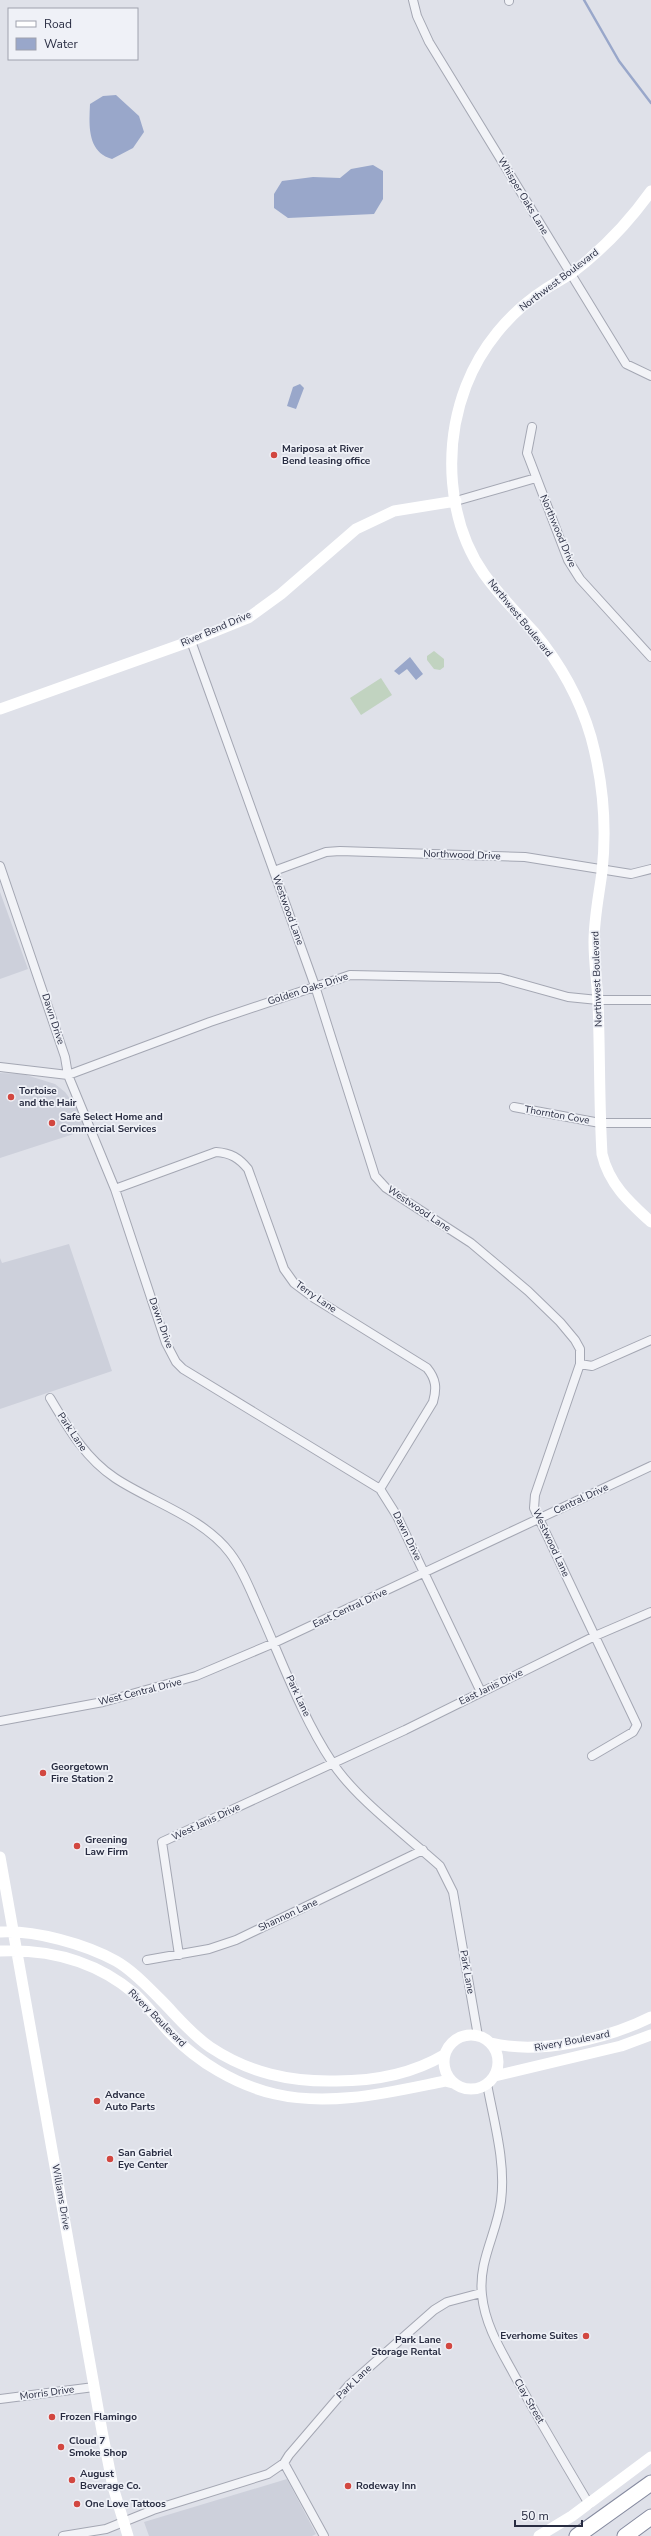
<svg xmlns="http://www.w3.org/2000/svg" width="651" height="2536" font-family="'Nunito Sans',sans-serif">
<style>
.built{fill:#cdd0db}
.green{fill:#c1d3c0}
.water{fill:#99a7ca}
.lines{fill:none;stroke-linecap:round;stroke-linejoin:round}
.stream{stroke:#99a7ca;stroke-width:2.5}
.street-casing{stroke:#a4a7b3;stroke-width:10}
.highway-casing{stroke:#868ba0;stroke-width:17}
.street{stroke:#f2f3f7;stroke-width:8}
.secondary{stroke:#fff;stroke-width:11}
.highway{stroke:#fff;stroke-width:15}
.poi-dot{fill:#d24740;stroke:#eff1f7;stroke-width:1.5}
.labels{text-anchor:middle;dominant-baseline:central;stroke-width:3.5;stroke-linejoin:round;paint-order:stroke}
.street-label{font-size:10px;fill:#282c41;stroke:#eff1f7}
.poi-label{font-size:10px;font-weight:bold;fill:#282c41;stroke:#eff1f7;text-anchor:start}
</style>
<rect width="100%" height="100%" fill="#dfe1e9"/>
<path class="built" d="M0,892L28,969L0,979Z
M0,1073L23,1074L55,1084L65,1092L77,1108L86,1130L0,1158Z
M69,1244L112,1371L0,1409V1258L2,1263Z
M287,2479L316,2534L312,2536H149L144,2522Z"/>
<path class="green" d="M434,651L444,659V667L440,670L434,669L427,660V656Z
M381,678L392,695L361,715L350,698Z"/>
<path class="water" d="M116,95L139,116L144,132L133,148L112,159C87,152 89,125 90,104L103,96Z
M373,165L383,171V199L374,214L288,218L274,208V194L282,181L313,177L340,178L351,169Z
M300,384L304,388L296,409L287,406L293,387Z
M410,657L423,674L416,680L407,669L399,675L394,671Z"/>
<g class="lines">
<path class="stream" d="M584,0L619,61L651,103"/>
<g class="street-casing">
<path id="street" d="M413,0L417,16L429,42L626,364L651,376
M509,0V1
M532,427L527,453L568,560L580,579L651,657
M456,501L536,478
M191,641L315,986L375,1176L386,1188L471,1243L528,1291L560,1322L575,1340L580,1349V1364L535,1495L534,1508L637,1725L633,1732L592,1756
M0,866L65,1057L68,1075L115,1189L166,1343L176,1362L183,1369L380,1489L397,1516L481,1692
M274,871L326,852L340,851L525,857L631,874L651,869
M0,1067L68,1075L210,1022L350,975L500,978L568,997L598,1000H651
M514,1107L600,1123H651
M115,1189L216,1152C231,1153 239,1158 248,1169L284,1269L294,1283L314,1298L427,1368C436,1379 437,1388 433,1402L380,1489
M580,1364L592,1366L651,1340
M50,1398C68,1428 85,1458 115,1478C151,1502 203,1517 230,1553C243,1570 251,1592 260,1612C282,1661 302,1717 332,1762C355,1798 408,1837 440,1866L453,1892L478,2036
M0,1721L103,1702L196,1676L274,1643L651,1466
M179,1955L162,1842L405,1730L595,1636L651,1612
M147,1960L209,1949L236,1940L423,1850
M487,2084C494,2122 506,2163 501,2201C497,2233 478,2261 482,2295C485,2326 502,2352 516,2378C539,2420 564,2462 589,2504
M0,2399L94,2387
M284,2463L324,2536
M63,2536L106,2529L153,2510L268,2474L284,2463L289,2455L349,2385L434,2310L447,2302L481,2293"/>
</g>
<g class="highway-casing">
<path id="highway" d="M577,2536L651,2483
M625,2536L651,2517"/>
</g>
<use href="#street" class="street"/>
<path class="secondary" d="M651,191C629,222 602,250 572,273C563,279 553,284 544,290C509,313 481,347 466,386C443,446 447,521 484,574C499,595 517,613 534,632C559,662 580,699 591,737C603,781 607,826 602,872C599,895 594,918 594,942C594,962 597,982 598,1002C600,1052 599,1103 602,1154C609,1184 629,1202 651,1222
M0,709L191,641L248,618L281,594L356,529L394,511L456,501
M0,1857L102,2431L113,2487L128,2536
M0,1932C35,1930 85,1944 116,1961C132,1970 147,1986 160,1999C176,2015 191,2034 210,2047C249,2073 290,2082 336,2081C373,2081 412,2074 444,2055
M0,1951C50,1949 96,1961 135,1994C148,2006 158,2021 171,2034C198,2062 236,2085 275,2094C331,2107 390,2092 445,2081L453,2083
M444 2062a27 27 0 1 1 54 0a27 27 0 1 1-54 0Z
M491,2043C539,2055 607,2039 651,2017
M495,2076L621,2046L651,2035
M539,2536L572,2516L651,2457"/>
<use href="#highway" class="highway"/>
</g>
<g class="poi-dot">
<circle cx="274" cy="455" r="4"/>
<circle cx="11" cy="1097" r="4"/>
<circle cx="52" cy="1123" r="4"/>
<circle cx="43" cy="1773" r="4"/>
<circle cx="77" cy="1846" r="4"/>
<circle cx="97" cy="2101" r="4"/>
<circle cx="110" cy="2159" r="4"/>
<circle cx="586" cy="2336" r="4"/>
<circle cx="449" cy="2346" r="4"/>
<circle cx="52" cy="2417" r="4"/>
<circle cx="61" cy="2447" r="4"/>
<circle cx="72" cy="2480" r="4"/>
<circle cx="348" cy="2486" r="4"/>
<circle cx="77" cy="2504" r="4"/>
</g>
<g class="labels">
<g class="street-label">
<text transform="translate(523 196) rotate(59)">Whisper Oaks Lane</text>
<text transform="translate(559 280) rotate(-37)">Northwest Boulevard</text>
<text transform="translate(558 531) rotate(67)">Northwood Drive</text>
<text transform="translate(520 618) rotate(51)">Northwest Boulevard</text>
<text transform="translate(216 629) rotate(-23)">River Bend Drive</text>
<text transform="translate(462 855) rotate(2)">Northwood Drive</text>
<text transform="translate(288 910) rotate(70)">Westwood Lane</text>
<text transform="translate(597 979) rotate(-92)">Northwest Boulevard</text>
<text transform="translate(308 989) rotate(-18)">Golden Oaks Drive</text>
<text transform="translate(53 1019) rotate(72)">Dawn Drive</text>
<text transform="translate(557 1115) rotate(10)">Thornton Cove</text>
<text transform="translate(419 1209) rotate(34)">Westwood Lane</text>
<text transform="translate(316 1297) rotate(35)">Terry Lane</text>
<text transform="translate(161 1323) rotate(70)">Dawn Drive</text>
<text transform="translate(72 1432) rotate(56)">Park Lane</text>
<text transform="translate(581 1499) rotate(-25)">Central Drive</text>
<text transform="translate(407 1536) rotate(64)">Dawn Drive</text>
<text transform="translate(551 1543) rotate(65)">Westwood Lane</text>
<text transform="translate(350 1608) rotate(-25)">East Central Drive</text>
<text transform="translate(491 1687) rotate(-26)">East Janis Drive</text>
<text transform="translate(140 1692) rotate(-14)">West Central Drive</text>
<text transform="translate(298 1696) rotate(65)">Park Lane</text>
<text transform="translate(206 1822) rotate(-25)">West Janis Drive</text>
<text transform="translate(288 1915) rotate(-25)">Shannon Lane</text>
<text transform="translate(467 1972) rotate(80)">Park Lane</text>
<text transform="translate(157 2018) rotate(45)">Rivery Boulevard</text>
<text transform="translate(572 2041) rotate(-11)">Rivery Boulevard</text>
<text transform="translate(61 2197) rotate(80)">Williams Drive</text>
<text transform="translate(354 2382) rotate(-44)">Park Lane</text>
<text transform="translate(47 2393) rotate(-8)">Morris Drive</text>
<text transform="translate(529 2401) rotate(60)">Clay Street</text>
</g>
<g class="poi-label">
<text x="282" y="449">Mariposa at River<tspan x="282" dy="12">Bend leasing office</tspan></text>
<text x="19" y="1091">Tortoise<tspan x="19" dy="12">and the Hair</tspan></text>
<text x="60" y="1117">Safe Select Home and<tspan x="60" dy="12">Commercial Services</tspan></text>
<text x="51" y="1767">Georgetown<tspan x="51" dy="12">Fire Station 2</tspan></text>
<text x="85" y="1840">Greening<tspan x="85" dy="12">Law Firm</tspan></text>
<text x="105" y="2095">Advance<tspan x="105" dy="12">Auto Parts</tspan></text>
<text x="118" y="2153">San Gabriel<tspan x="118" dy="12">Eye Center</tspan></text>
<text x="578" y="2336" text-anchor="end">Everhome Suites</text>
<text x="441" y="2340" text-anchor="end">Park Lane<tspan x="441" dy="12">Storage Rental</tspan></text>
<text x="60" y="2417">Frozen Flamingo</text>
<text x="69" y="2441">Cloud 7<tspan x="69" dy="12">Smoke Shop</tspan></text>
<text x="80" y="2474">August<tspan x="80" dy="12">Beverage Co.</tspan></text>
<text x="356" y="2486">Rodeway Inn</text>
<text x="85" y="2504">One Love Tattoos</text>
</g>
</g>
<rect x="8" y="8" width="130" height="52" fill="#eff1f7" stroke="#9fa2ae"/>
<rect x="16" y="21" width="20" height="6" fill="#ffffff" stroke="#9fa2ae"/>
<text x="44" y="28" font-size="12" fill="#282c41">Road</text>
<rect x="16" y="38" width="20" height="12" fill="#99a7ca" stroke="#9fa2ae"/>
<text x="44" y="48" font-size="12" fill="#282c41">Water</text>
<path d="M515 2520v6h67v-6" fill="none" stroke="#282c41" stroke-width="2"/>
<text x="521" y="2520" font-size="12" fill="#282c41" stroke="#eff1f7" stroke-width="3" paint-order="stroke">50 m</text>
</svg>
